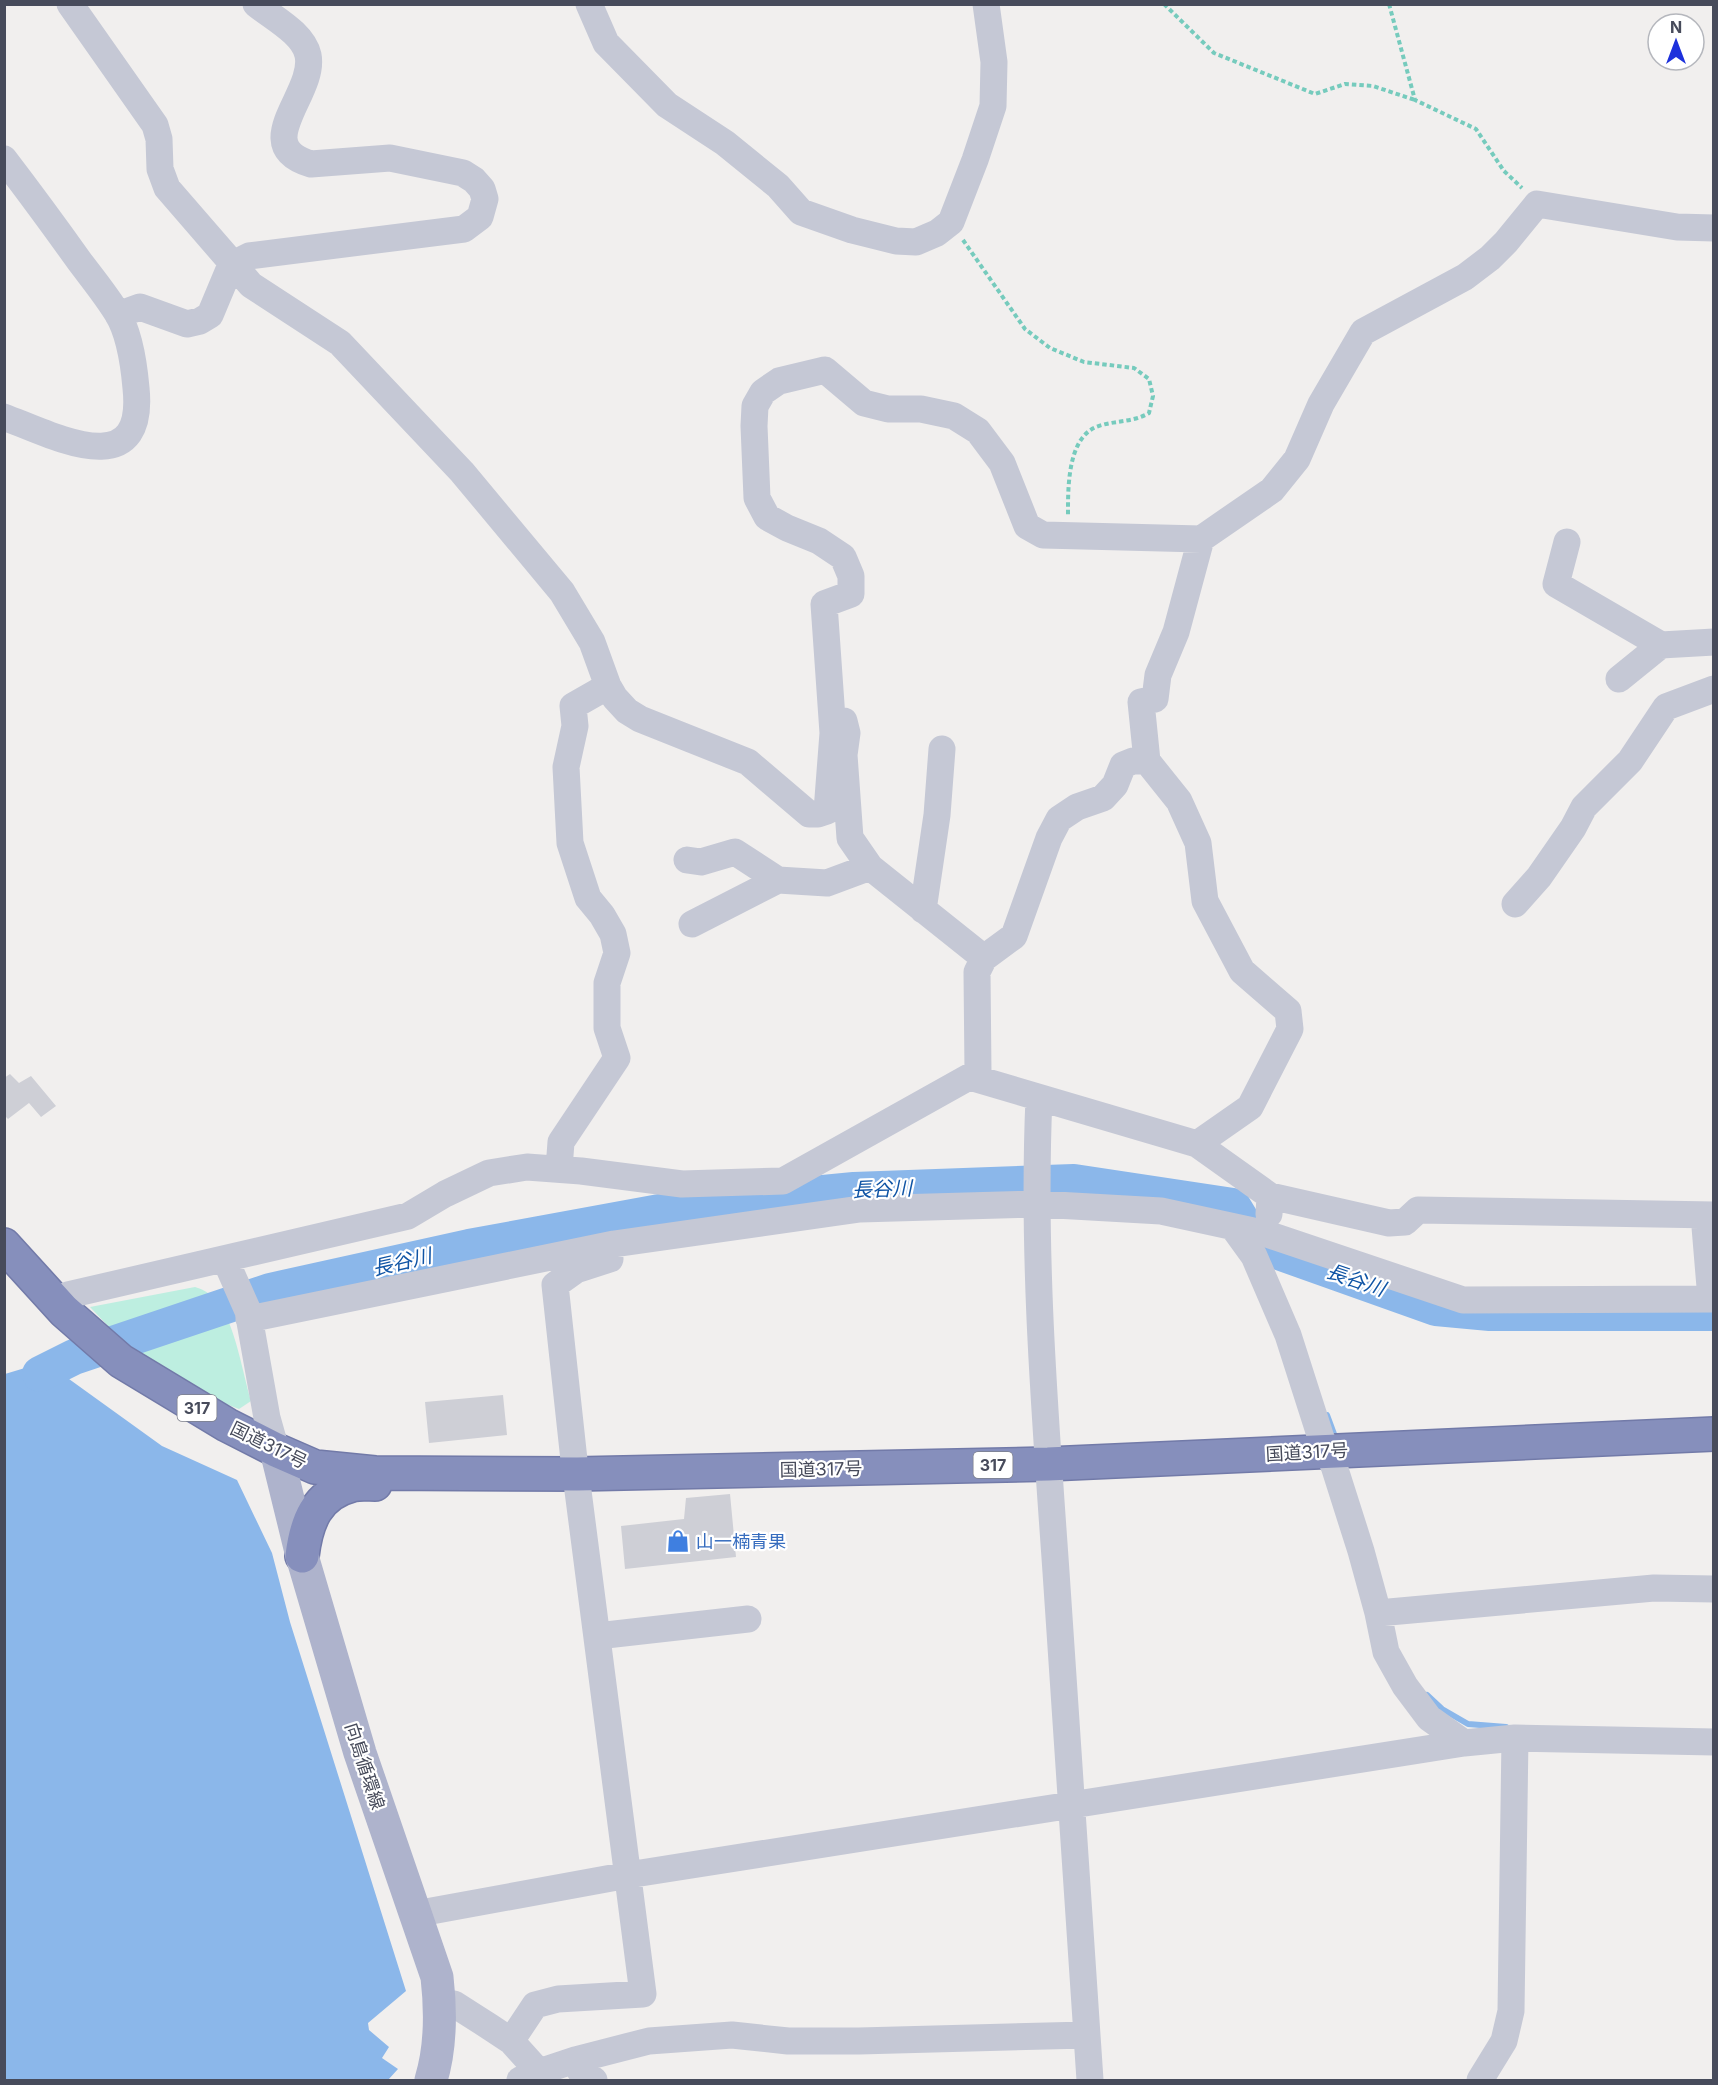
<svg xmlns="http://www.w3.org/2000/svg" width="1718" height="2085" font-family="Inter,'Noto Sans JP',sans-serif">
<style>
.green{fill:#bdeee0}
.water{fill:#8bb7ea}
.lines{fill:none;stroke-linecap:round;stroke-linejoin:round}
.stream{stroke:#8bb7ea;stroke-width:6}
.river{stroke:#8bb7ea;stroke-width:36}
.building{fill:#cecfd6}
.highway-casing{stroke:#727aa8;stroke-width:36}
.path{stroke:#76cbbd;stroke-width:4;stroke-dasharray:4.5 3;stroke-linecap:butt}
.minor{stroke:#c5c8d5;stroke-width:27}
.major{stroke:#aeb3cc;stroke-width:33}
.highway{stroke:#868fbc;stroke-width:33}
.labels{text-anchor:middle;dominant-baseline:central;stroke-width:4.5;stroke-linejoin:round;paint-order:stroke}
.shield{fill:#fff;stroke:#7e818c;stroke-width:1.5}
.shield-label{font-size:16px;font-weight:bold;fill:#474b5b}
.street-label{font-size:18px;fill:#474b5b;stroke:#fff}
.shop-label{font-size:18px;fill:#366cbe;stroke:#fff;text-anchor:start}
.water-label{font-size:20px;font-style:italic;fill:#0f54a5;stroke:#fff}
</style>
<rect width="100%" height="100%" fill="#f1efee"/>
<path class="green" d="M195,1287C205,1290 215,1296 221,1306C237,1334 242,1370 251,1401L239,1409L221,1402L132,1351L90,1307Z"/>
<path class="water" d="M58,1358L69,1379L162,1446L237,1480L272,1553L290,1622L406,1991L368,2023L369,2030L389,2047L382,2058L398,2069L388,2080H5V1374Z"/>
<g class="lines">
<path class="stream" d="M1327,1415L1337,1442
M1427,1695L1442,1709L1468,1724L1506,1727"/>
<path class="river" d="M40,1374L74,1357L270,1291L469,1247L698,1205L854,1190L1074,1182L1233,1206L1256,1244L1436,1308L1490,1313H1714"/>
</g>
<path class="building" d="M10,1074L19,1083L31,1076L56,1106L41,1117L29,1103L8,1119L4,1115V1078Z
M503,1395L507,1435L429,1443L425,1402Z
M730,1494L736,1557L625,1569L621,1526L684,1519L686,1498Z"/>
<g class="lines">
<g class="highway-casing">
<path id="highway" d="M4,1245L64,1311L121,1361L227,1425L276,1450L315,1467L375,1473L577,1474L1048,1464L1714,1434
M302,1556C306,1523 316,1494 352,1485C359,1483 368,1484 375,1484"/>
</g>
<path class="path" d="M1164,4L1214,53L1315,94L1345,84L1373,86L1415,100
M1389,4L1415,100L1476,129L1504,171L1522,188
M963,240L1025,329L1050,348L1084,362L1134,368L1149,379L1153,396L1149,413C1132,423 1114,420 1096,427C1067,439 1068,490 1068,515"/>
<path class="minor" d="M70,4L155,125L159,139L160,169L167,188L251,285L340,343L462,472L562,592L592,642L608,686L615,698L627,711L640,719L748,762L809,814H818L827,811L833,733L839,722L844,721L847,733L844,755L850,838L870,867L984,958
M589,4L606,43L667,105L725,143L778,186L801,212L852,230L896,241L916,242L937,233L951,222L975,160L993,106L994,62L986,4
M4,159C30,193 55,227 80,262C92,278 106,295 117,313C129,332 134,365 136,388C146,485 54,436 4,417
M118,315L140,307L187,324L200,321L210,315L228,272L233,264L249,256L464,229L480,217L485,199L482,189L474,180L463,173L390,158L311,164C248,145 316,94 308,55C303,33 273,18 256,4
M1567,542L1556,584L1661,645L1714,642
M1619,679L1661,645
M833,733L824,604L851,594V576L843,557L819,541L787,528L767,517L757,498L754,426L755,406L763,392L779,381L825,370L864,403L888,409H921L954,416L978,431L1002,463L1027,526L1043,535L1201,539L1272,490L1297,459L1321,404L1363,332L1465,277L1490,258L1506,242L1537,204L1677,227L1714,228
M687,860L701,862L735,852L778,880
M1515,904L1539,877L1573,828L1584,807L1630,761L1666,707L1714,689
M923,910L937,815L942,749
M692,924L778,880L827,883L870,867
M970,1077L1197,1144L1270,1196L1269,1214
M1039,1098C1032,1256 1045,1414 1056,1572C1068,1742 1079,1911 1090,2080
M1197,1144L1250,1107L1290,1029L1288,1011L1242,971L1205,901L1198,843L1179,801L1147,761L1141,702L1155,699L1158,675L1176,632L1201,539
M559,1169L561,1142L617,1058L607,1028V983L617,953L613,934L602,915L588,898L570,843L566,767L575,726L573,706L608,686
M1270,1196L1389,1223L1405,1222L1418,1210L1714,1215
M1704,1215L1711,1299
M1233,1227L1254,1256L1288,1335L1321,1438L1334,1466L1361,1551L1378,1613L1386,1652L1405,1686L1429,1718L1464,1743
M225,1259L248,1311L267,1418L276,1450
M55,1301L68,1295L408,1216L445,1194L489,1173L527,1167L581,1171L682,1184L783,1181L978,1072L977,972L984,958L1014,936L1049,838L1059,819L1077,807L1103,798L1115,785L1123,765L1133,761H1147
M249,1319L614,1244L860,1209L1038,1204L1161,1211L1267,1234L1463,1300L1714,1299
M1378,1613L1654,1588L1714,1589
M597,1636L748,1619
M415,1914L628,1875L1464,1743L1515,1738L1714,1742
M440,2003L454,2004L490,2027L511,2041L539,2072L532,2080
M511,2041L535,2005L558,1999L643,1994L574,1460L555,1285L576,1270L610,1259
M575,2060L580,2071L594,2080
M520,2080L539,2072L575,2060L649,2041L732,2035L788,2041H859L1087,2035
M1480,2080L1504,2041L1511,2011L1515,1738"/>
<path class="major" d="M276,1450L302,1556L360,1753L437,1977C441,2012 441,2047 431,2080"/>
<use href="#highway" class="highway"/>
</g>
<defs>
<g id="shop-bare" transform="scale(1.8)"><path d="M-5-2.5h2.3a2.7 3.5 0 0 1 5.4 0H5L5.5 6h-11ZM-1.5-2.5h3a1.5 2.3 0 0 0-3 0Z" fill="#3f7fe0" stroke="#fff" stroke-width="2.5" paint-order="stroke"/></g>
</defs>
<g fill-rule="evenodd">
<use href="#shop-bare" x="678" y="1541"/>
</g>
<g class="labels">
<g class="shield">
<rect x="177.5" y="1395" width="39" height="26" rx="4.5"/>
<rect x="973.5" y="1452" width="39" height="26" rx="4.5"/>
</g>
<g class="shield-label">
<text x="197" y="1408">317</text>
<text x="993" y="1465">317</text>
</g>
<g class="street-label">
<text transform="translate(269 1445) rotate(26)">国道317号</text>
<text transform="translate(1307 1452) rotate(-3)">国道317号</text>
<text transform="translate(821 1469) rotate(-1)">国道317号</text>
<text transform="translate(365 1766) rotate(72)">向島循環線</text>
</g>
<g class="shop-label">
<text x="696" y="1541">山一楠青果</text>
</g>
<g class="water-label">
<text transform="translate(882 1189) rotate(-2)">長谷川</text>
<text transform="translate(402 1262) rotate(-13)">長谷川</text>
<text transform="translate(1356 1280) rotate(19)">長谷川</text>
</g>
</g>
<rect width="1718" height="2085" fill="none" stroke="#474b5b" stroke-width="12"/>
<g transform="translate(1676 42)"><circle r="28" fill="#ffffff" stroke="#b5b7bd" stroke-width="1.5"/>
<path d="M0-4.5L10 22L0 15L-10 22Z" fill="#1d31dc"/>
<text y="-9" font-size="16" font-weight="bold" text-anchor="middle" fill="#474b5b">N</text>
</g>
</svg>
